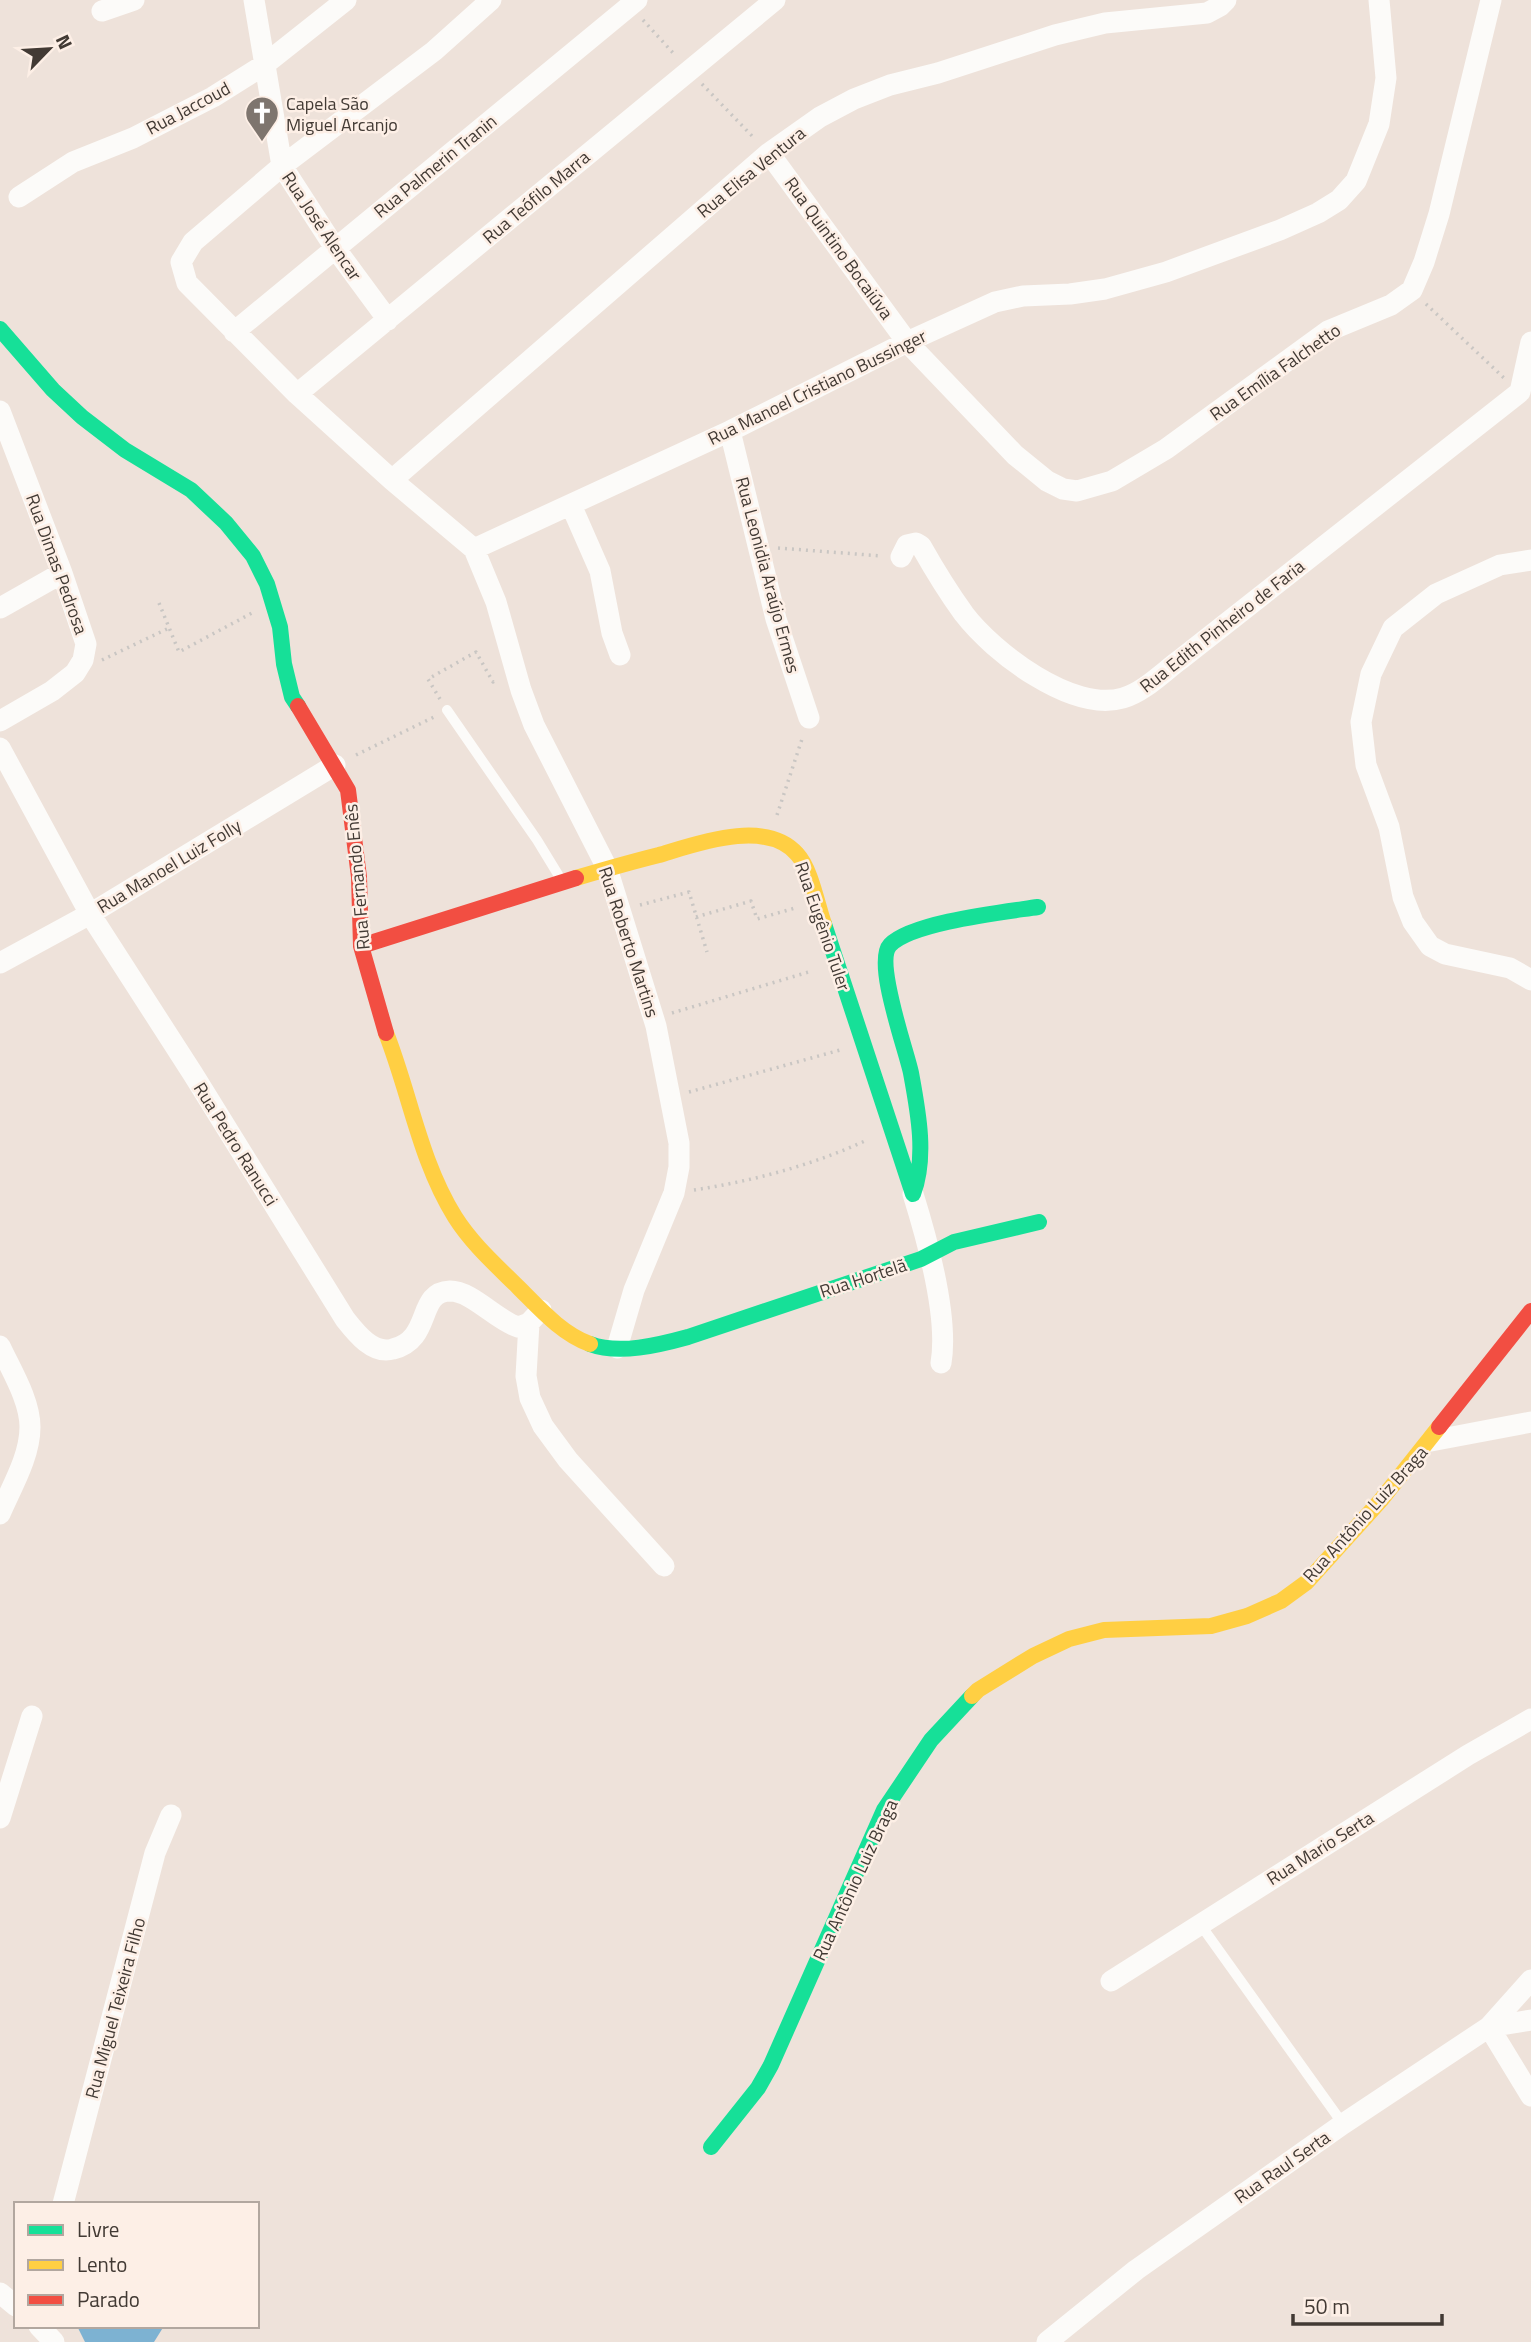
<svg xmlns="http://www.w3.org/2000/svg" width="1531" height="2342" font-family="'Titillium Web',sans-serif">
<style>
.water{fill:#7db2d2}
.lines{fill:none;stroke-linecap:round;stroke-linejoin:round}
.path{stroke:#c9c6c3;stroke-width:3.5;stroke-dasharray:2 5;stroke-linecap:butt}
.lane{stroke:#fcfbf9;stroke-width:10}
.street{stroke:#fcfbf9;stroke-width:21}
.fast{stroke:#16e098;stroke-width:16}
.slow{stroke:#ffcf43;stroke-width:16}
.jam{stroke:#f24e42;stroke-width:16}
.labels{text-anchor:middle;dominant-baseline:central;stroke-width:5;stroke-linejoin:round;paint-order:stroke}
.poi-label{font-size:18px;fill:#423a34;stroke:#fdefe6;text-anchor:start}
.street-label{font-size:18px;fill:#423a34;stroke:#fdefe6}
</style>
<rect width="100%" height="100%" fill="#eee2da"/>
<path class="water" d="M77,2326H164L154,2342H85Z"/>
<g class="lines">
<path class="path" d="M643,20L675,55
M702,84L755,139
M1426,304L1504,378
M778,548L882,556
M159,603L179,652L252,613
M102,660L169,628
M440,699L428,679L476,652L493,682L497,680
M356,755L434,717
M777,815L803,736
M640,905L689,892L707,952
M696,917L751,901L757,919L795,908
M672,1013L812,971
M689,1092L840,1050
M694,1190C753,1181 813,1165 867,1140"/>
<path class="lane" d="M447,710L537,840L562,881
M1200,1924L1343,2124"/>
<path class="street" d="M254,0L282,166L335,248L388,320
M491,0L434,51L282,166L193,242L181,262L187,283L297,394L392,480L474,549L496,602L521,690L534,725L607,868L656,1026L679,1143V1167L674,1193L634,1290L617,1348
M102,11L134,0
M769,153L907,342L1015,455L1047,481L1063,489L1077,491L1112,481L1166,449L1328,331L1391,305L1412,290L1424,262L1439,214L1491,0
M19,197L73,162L133,138L213,97L264,65L346,0
M234,332L637,0
M1520,392L1531,342
M297,394L775,0
M0,411L62,573L86,644L83,660L75,673L52,691L0,721
M730,431L776,619L809,718
M392,480L769,153L820,117L854,99L890,85L938,73L1055,35L1105,23L1207,13L1220,6L1226,0
M571,505L600,571L612,633L620,655
M474,549L730,431L907,342L995,302L1023,296L1070,294L1105,289L1166,272L1280,230L1318,213L1339,200L1356,181L1379,124L1386,78L1379,0
M901,557L907,545L916,543L921,546C934,569 948,592 964,614C993,652 1072,713 1123,698C1144,692 1163,672 1181,659L1520,392
M1531,560L1500,565L1436,594L1393,628L1371,674L1361,722L1366,765L1389,827L1403,897L1413,922L1430,946L1445,954L1510,968L1531,980
M0,608L62,573
M0,748L90,914L193,1074L345,1319C356,1333 373,1355 393,1349C433,1339 416,1292 450,1291C472,1291 496,1320 518,1327L529,1323L541,1310
M0,963L90,914L335,765
M913,1194C927,1239 949,1316 941,1363
M529,1323L526,1376L530,1398L543,1426L568,1460L664,1566
M0,1346C11,1370 30,1400 30,1427C30,1457 11,1488 0,1514
M1431,1441L1531,1422
M0,1818L32,1716
M1111,1981L1468,1755L1531,1719
M1489,2027L1531,2096
M1489,2027L1531,1980
M63,2204L155,1853L171,1815
M0,2293L16,2306
M39,2326L54,2342
M1047,2342L1136,2270L1343,2124L1489,2027L1531,2020"/>
<path class="fast" d="M0,329L53,390L82,417L125,450L191,490L226,523L253,556L267,584L280,627L284,664L292,697L298,706
M824,924L913,1194C927,1157 918,1111 911,1073C906,1049 874,962 890,945C912,922 1005,912 1038,907
M590,1344C619,1355 659,1345 688,1337L921,1259L954,1242L1039,1222
M711,2147L758,2088L771,2065L884,1810L931,1740L972,1696"/>
<path class="slow" d="M576,878C603,870 631,862 659,855C696,844 766,818 797,854C811,869 817,904 824,924
M386,1033C410,1094 420,1161 455,1217C472,1244 497,1266 519,1288C540,1309 562,1334 590,1344
M972,1696L978,1690L1033,1656L1069,1639L1104,1630L1211,1626L1247,1616L1281,1601L1307,1582L1381,1500L1439,1427"/>
<path class="jam" d="M298,706L348,790L359,877L361,946L386,1033
M361,946L576,878
M1439,1427L1531,1311"/>
</g>
<defs>
<g id="church-pin" transform="scale(1.75)"><path d="M0 17L-7.5 6A9.5 9.5 0 1 1 7.5 6Z" fill="#7e756e" stroke="#fdefe6"/><path d="M-1.2-6h2.4v3.5h3.3v2.4h-3.3V6h-2.4V-.1h-3.3v-2.4h3.3Z" fill="#fff"/></g>
</defs>
<g fill-rule="evenodd">
<use href="#church-pin" x="262" y="113"/>
</g>
<g class="labels">
<g class="poi-label">
<text x="286" y="103">Capela São<tspan x="286" dy="21">Miguel Arcanjo</tspan></text>
</g>
<g class="street-label">
<text transform="translate(188 108) rotate(-28)">Rua Jaccoud</text>
<text transform="translate(435 166) rotate(-39)">Rua Palmerin Tranin</text>
<text transform="translate(751 172) rotate(-39)">Rua Elisa Ventura</text>
<text transform="translate(536 197) rotate(-40)">Rua Teófilo Marra</text>
<text transform="translate(322 226) rotate(56)">Rua José Alencar</text>
<text transform="translate(839 248) rotate(54)">Rua Quintino Bocaiúva</text>
<text transform="translate(1275 372) rotate(-35)">Rua Emília Falchetto</text>
<text transform="translate(817 387) rotate(-26)">Rua Manoel Cristiano Bussinger</text>
<text transform="translate(57 564) rotate(70)">Rua Dimas Pedrosa</text>
<text transform="translate(768 575) rotate(75)">Rua Leonidia Araújo Ermes</text>
<text transform="translate(1222 626) rotate(-38)">Rua Edith Pinheiro de Faria</text>
<text transform="translate(169 866) rotate(-31)">Rua Manoel Luiz Folly</text>
<text transform="translate(357 877) rotate(-95)">Rua Fernando Enês</text>
<text transform="translate(823 926) rotate(71)">Rua Eugênio Tuler</text>
<text transform="translate(629 942) rotate(72)">Rua Roberto Martins</text>
<text transform="translate(236 1144) rotate(58)">Rua Pedro Ranucci</text>
<text transform="translate(863 1278) rotate(-18)">Rua Hortelã</text>
<text transform="translate(1365 1514) rotate(-48)">Rua Antônio Luiz Braga</text>
<text transform="translate(1320 1848) rotate(-32)">Rua Mario Serta</text>
<text transform="translate(855 1880) rotate(-65)">Rua Antônio Luiz Braga</text>
<text transform="translate(115 2008) rotate(-75)">Rua Miguel Teixeira Filho</text>
<text transform="translate(1282 2167) rotate(-35)">Rua Raul Serta</text>
</g>
</g>
<rect x="14" y="2202" width="245" height="126" fill="#fdefe6" stroke="#b2a79f" stroke-width="2"/>
<rect x="28" y="2225" width="35" height="10" fill="#16e098" stroke="#b2a79f" stroke-width="2"/>
<text x="77" y="2237" font-size="21" fill="#423a34">Livre</text>
<rect x="28" y="2260" width="35" height="10" fill="#ffcf43" stroke="#b2a79f" stroke-width="2"/>
<text x="77" y="2272" font-size="21" fill="#423a34">Lento</text>
<rect x="28" y="2295" width="35" height="10" fill="#f24e42" stroke="#b2a79f" stroke-width="2"/>
<text x="77" y="2307" font-size="21" fill="#423a34">Parado</text>
<g transform="translate(49 49) rotate(65)" stroke="#fdefe6" stroke-width="5" paint-order="stroke">
<path d="M0-5L12 26L0 18L-12 26Z" fill="#423a34"/>
<text y="-10" font-size="19" font-weight="bold" text-anchor="middle" fill="#423a34">N</text>
</g>
<path d="M1293 2314v10h149v-10" fill="none" stroke="#423a34" stroke-width="3.5"/>
<text x="1304" y="2314" font-size="21" fill="#423a34" stroke="#fdefe6" stroke-width="5" paint-order="stroke">50 m</text>
</svg>
